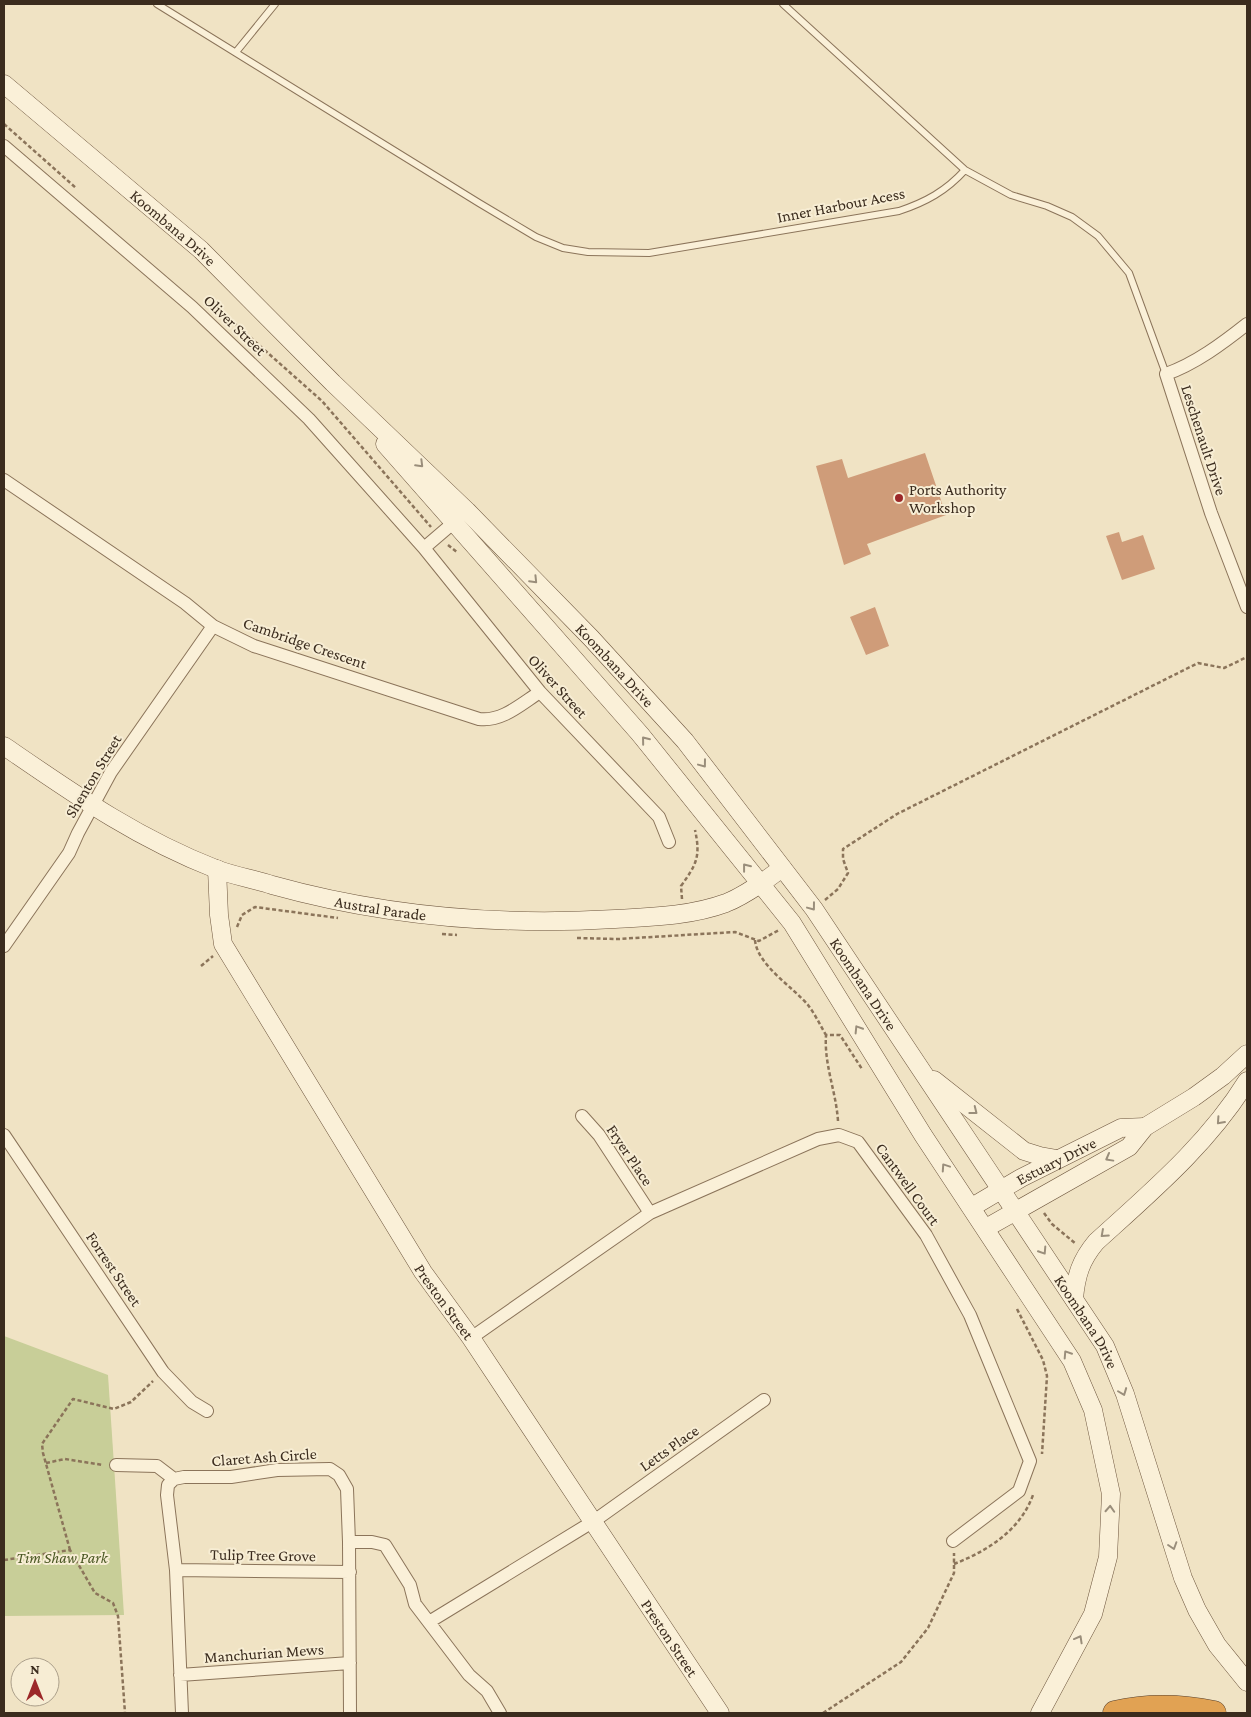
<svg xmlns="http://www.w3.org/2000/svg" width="1251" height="1717" font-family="'Crimson Pro',serif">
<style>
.green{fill:#c8ce98}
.building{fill:#cf9c79}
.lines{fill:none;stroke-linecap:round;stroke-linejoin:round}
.lane-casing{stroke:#8b745a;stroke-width:8}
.street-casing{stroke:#8b745a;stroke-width:14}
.secondary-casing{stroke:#6d553d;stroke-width:19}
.highway-casing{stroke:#59422e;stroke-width:25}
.path{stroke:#8b745a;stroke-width:2.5;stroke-dasharray:4 2.5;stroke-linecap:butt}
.lane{stroke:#faf0d8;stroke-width:6}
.street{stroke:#faf0d8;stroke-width:12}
.secondary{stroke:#faf0d8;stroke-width:18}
.highway{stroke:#e1a253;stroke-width:24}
.oneway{stroke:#9a8e7b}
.poi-dot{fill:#9c2829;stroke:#f7edd4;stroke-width:2}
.labels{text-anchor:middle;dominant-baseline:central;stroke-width:4;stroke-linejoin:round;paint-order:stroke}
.street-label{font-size:16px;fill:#3b2c1e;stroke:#f7edd4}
.poi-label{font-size:16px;fill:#3b2c1e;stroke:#f7edd4;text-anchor:start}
.park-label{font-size:16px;font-style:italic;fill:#4b5824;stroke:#f7edd4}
</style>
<rect width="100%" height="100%" fill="#f0e3c4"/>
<path class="green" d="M4,1336L108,1375L124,1615L4,1616Z"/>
<path class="building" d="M925,453L946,515L867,544L871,554L844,565L816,466L842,459L848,478Z
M1119,532L1122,542L1143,535L1155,569L1122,580L1106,536Z
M875,607L889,646L866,655L850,617Z"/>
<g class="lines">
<g class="lane-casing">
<path id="lane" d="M157,4L479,203L536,237L563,248L588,252L649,253L899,211C926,202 946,191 965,170L1011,195L1047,206L1072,217L1098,236L1129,273L1166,374
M783,4L965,170
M236,52L275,4"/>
</g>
<g class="street-casing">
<path id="street" d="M4,146L192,307L309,419L424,548L540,692L659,817L669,842
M1247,324C1223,343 1195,364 1166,374L1211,513L1247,607
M4,480L185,603L213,626L254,646L479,719C502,722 521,704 540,692
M424,548L459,518
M4,946L69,853L78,833L111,772L213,626
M582,1116L599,1135L650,1213
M4,1135L163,1372L192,1402L207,1411
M471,1338L650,1213L818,1139L839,1135L858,1142L926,1235L970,1315L1030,1461L1019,1491L953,1541
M116,1465L157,1466L174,1479
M349,1542L350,1713
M176,1570L350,1572
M429,1622L594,1521L764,1400
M180,1675L350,1663
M182,1713L176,1570L167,1495L168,1485L174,1479L184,1477H231L277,1470L330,1469L339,1475L347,1489L349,1542H372L385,1545L410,1585L415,1604L469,1675L487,1691L500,1713"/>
</g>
<g class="secondary-casing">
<g id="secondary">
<path id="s1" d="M4,84L201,250L333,383L467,511L591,638L685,741L814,909L1105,1346L1125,1394L1183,1578L1197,1610L1217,1645L1247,1682"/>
<path d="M385,444L640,734L792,923L923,1135L1072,1361L1093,1410L1111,1494L1108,1557L1093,1614L1040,1713"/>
<path id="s2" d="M4,746C74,794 136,838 216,869C234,876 254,879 272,885C383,916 499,926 615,919C651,917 691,916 726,903C746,895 765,881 782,868"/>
<path id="s3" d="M217,869L219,915L223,944L423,1272L471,1338L720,1713"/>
<path d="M934,1080L1024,1151L1040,1156L1057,1159"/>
<path id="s4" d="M972,1207L1021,1178L1121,1128L1145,1127"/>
<path d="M986,1228L1129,1147L1145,1127L1194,1097L1223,1076L1247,1054"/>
<path d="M1074,1299C1076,1275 1081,1260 1096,1242C1151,1192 1208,1144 1247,1081"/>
</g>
</g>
<g class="highway-casing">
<path id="highway" d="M1115,1713C1148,1705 1181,1706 1214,1713"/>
</g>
<path class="path" d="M4,124L76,188
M224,318L233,322L322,401L431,527
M448,545L458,553
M682,899L681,886C696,865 701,857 695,830
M825,900L838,889L848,873L843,859V849L897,814L1198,663L1224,668L1247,657
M237,927L242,915L255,907L338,918
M442,934L457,935
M577,938L618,939L735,932L759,941L779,930
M755,940C757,965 793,987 808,1005C815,1014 820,1025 826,1035
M201,966L213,956
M838,1121C836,1091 824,1065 826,1035H840L862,1069
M1044,1213L1052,1224L1076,1244
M1017,1309L1043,1360L1047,1376L1042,1454
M46,1463L65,1459L103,1465
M70,1550L43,1453L42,1444L73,1399L114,1409L131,1402L153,1381
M4,1560L70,1550L95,1593L113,1603L118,1616L125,1713
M954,1564C987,1551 1020,1531 1033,1495
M823,1713L901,1662L928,1628L954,1573V1553"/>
<use href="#lane" class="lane"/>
<use href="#street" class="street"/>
<use href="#secondary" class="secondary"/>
<use href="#highway" class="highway"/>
</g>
<defs><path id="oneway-chevron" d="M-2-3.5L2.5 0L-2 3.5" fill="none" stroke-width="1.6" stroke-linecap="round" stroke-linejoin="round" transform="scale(1.25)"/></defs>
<g class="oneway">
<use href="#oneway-chevron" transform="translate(420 464) rotate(45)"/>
<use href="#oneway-chevron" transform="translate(534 580) rotate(46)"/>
<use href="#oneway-chevron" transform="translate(645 740) rotate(-129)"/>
<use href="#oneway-chevron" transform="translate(703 764) rotate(53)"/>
<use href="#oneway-chevron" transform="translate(746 867) rotate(-128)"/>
<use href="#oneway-chevron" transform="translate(812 907) rotate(53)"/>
<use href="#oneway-chevron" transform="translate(858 1029) rotate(-122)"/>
<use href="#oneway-chevron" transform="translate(974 1111) rotate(38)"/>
<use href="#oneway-chevron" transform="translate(1220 1121) rotate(132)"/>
<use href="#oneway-chevron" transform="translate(1109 1158) rotate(151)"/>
<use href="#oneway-chevron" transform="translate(945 1167) rotate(-124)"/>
<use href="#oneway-chevron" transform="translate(1104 1234) rotate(138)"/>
<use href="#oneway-chevron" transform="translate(1043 1251) rotate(57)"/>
<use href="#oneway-chevron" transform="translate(1067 1354) rotate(-123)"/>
<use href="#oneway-chevron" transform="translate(1123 1392) rotate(69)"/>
<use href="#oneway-chevron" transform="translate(1110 1509) rotate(-87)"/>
<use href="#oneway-chevron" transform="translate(1173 1546) rotate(72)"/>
<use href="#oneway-chevron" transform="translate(1079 1639) rotate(-61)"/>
</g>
<circle class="poi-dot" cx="899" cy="498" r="5"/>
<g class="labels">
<g class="street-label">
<text transform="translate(841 205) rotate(-11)">Inner Harbour Acess</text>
<text stroke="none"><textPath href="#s1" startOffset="222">Koombana Drive</textPath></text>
<text transform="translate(235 325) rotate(44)">Oliver Street</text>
<text transform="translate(1204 440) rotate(72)">Leschenault Drive</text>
<text transform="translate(305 643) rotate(19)">Cambridge Crescent</text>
<text stroke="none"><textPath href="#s1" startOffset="844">Koombana Drive</textPath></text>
<text transform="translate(558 686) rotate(48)">Oliver Street</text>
<text transform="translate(93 776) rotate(-59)">Shenton Street</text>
<text stroke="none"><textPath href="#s2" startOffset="415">Austral Parade</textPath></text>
<text stroke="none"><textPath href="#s1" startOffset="1249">Koombana Drive</textPath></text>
<text transform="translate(630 1155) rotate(56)">Fryer Place</text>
<text stroke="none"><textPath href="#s4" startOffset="96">Estuary Drive</textPath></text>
<text transform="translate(908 1184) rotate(54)">Cantwell Court</text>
<text transform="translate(114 1269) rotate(56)">Forrest Street</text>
<text stroke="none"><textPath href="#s3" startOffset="496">Preston Street</textPath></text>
<text stroke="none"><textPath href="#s1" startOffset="1654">Koombana Drive</textPath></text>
<text transform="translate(669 1448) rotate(-35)">Letts Place</text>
<text transform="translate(264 1457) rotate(-4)">Claret Ash Circle</text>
<text transform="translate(263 1555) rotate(1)">Tulip Tree Grove</text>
<text stroke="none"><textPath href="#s3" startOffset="901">Preston Street</textPath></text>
<text transform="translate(264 1653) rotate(-4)">Manchurian Mews</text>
</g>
<g class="poi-label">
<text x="909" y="489">Ports Authority<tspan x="909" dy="18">Workshop</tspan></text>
</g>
<g class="park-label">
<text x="62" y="1557">Tim Shaw Park</text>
</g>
</g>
<rect width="1251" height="1717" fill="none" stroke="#3b2c1e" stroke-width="10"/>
<g transform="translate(35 1682)"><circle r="24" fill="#f7edd4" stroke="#aca08b"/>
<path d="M0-4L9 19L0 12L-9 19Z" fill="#9c2829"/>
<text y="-8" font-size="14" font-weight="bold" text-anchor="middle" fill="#3b2c1e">N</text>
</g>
</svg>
